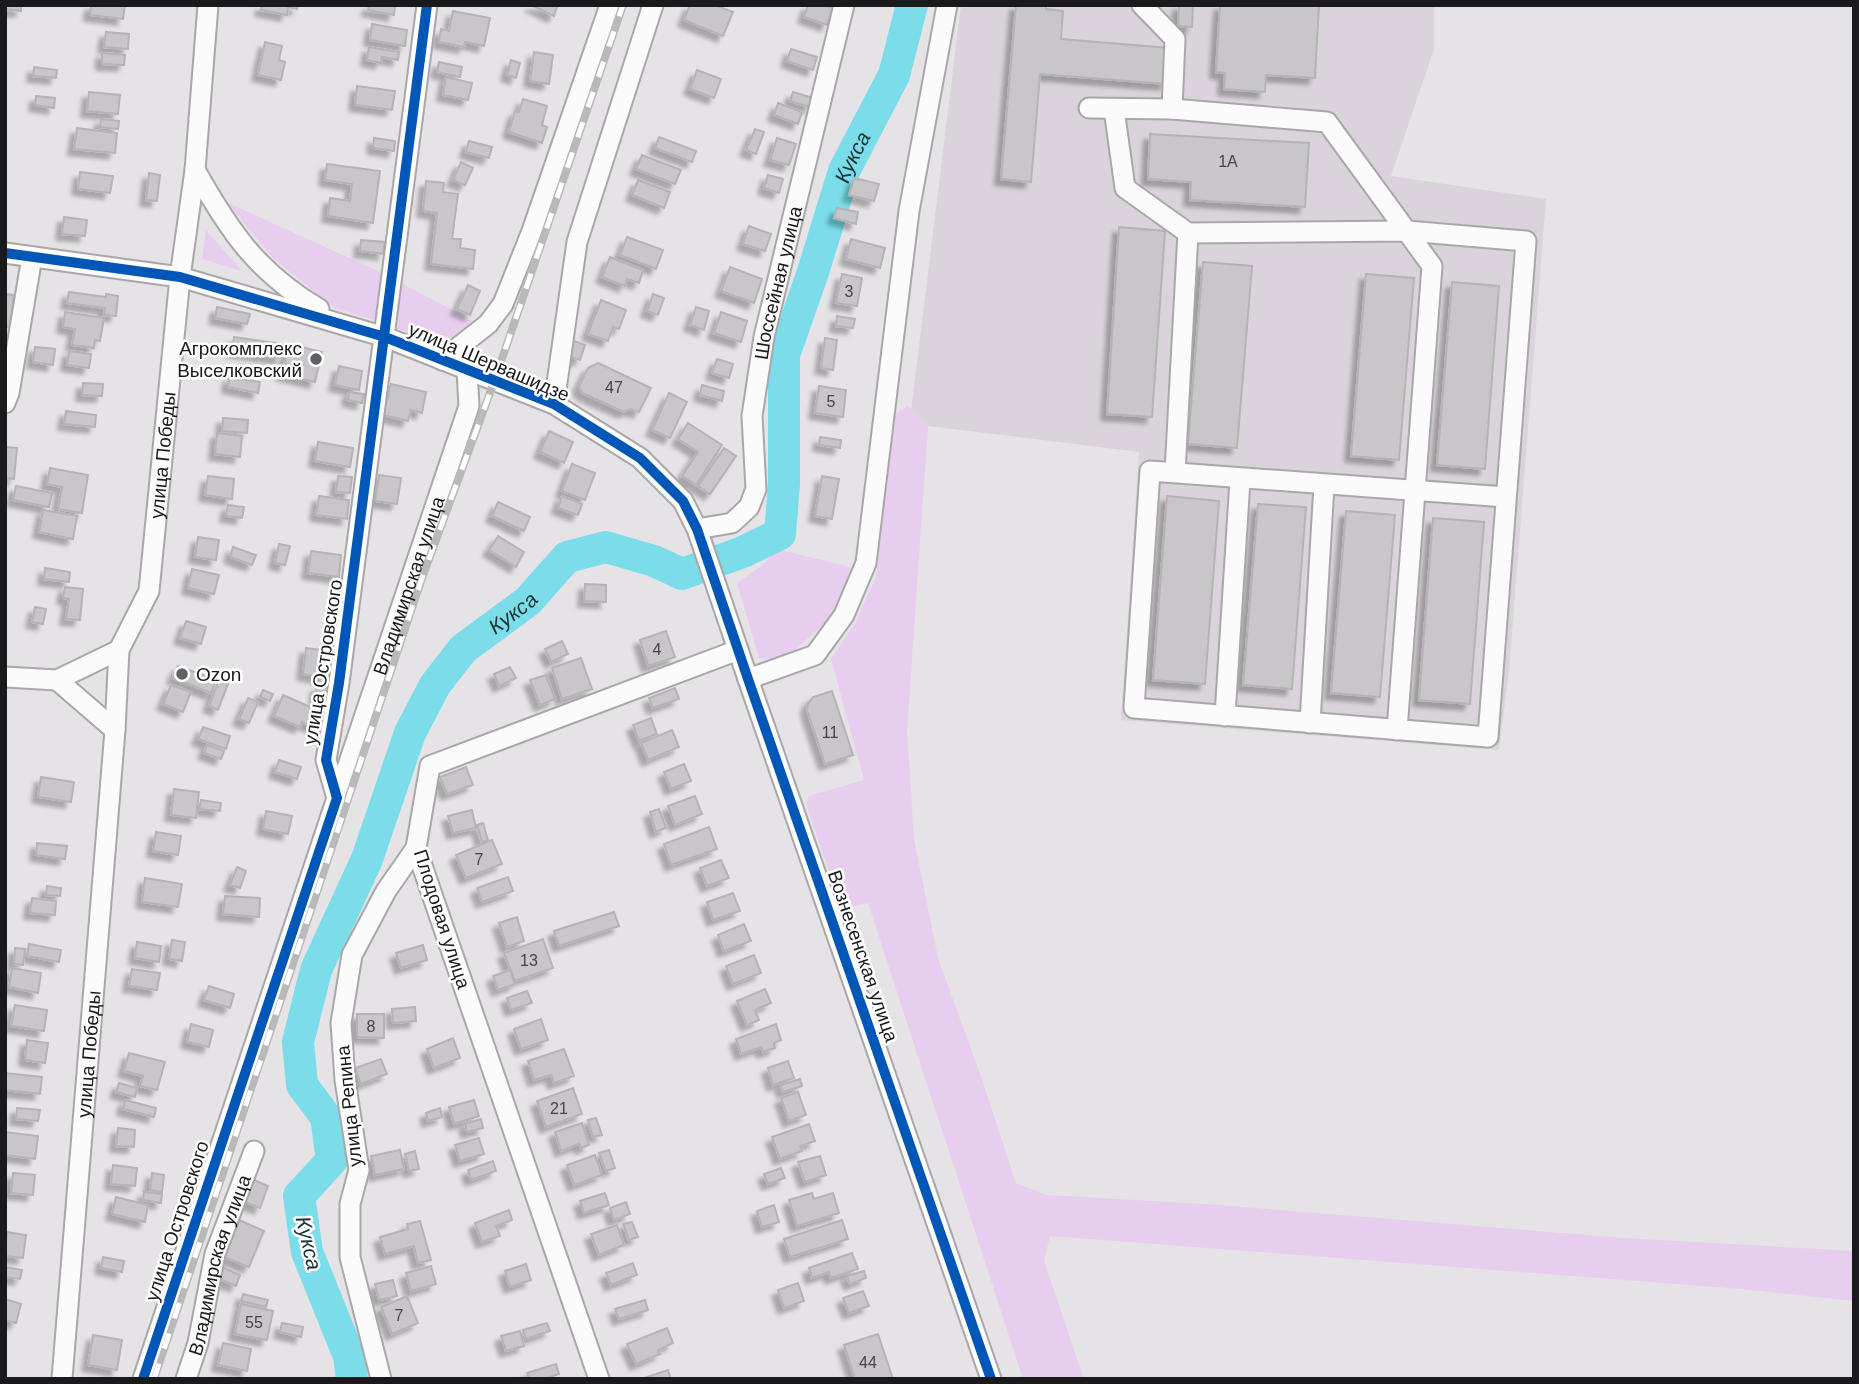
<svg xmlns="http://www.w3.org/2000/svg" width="1859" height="1384" font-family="Helvetica,sans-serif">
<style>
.built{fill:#dad3db}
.green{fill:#e7ceef}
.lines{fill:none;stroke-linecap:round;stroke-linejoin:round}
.river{stroke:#7adde9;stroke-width:32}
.building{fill:#c8c6c8;stroke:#b5b3b6;stroke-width:2;filter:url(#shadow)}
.minor-casing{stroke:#a9a7a9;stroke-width:23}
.minor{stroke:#fbfbfb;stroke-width:19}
.rail-casing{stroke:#bab9ba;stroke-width:8}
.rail{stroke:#fff;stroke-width:5;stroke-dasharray:16;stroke-linecap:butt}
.cycleway-casing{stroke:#fff;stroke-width:15}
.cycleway{stroke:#0057b8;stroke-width:10}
.poi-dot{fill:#616062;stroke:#fff;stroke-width:2.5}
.labels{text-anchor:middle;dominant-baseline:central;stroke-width:5;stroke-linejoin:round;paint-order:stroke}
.number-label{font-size:16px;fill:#464446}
.street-label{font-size:19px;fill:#1a191b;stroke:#fff}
.poi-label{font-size:19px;fill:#1a191b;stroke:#fff;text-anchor:end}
.water-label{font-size:21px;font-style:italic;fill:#1a3134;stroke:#fff}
</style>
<defs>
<filter id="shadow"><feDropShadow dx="-6" dy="6" stdDeviation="2" flood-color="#0004"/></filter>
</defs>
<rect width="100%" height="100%" fill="#e6e3e7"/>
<path class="built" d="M961,5H1434V49L1391,176L1546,199L1509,671L1499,750L1121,720L1139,452L928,426L911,411Z"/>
<path class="green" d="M226,202L387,275L374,320L335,308L275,260Z
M206,230L242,271L202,259Z
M399,282L479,324C437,351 438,345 393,327Z
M908,406L928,426L907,731L914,839L938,958L983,1082L1016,1183L1047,1195L1207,1204L1624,1238L1854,1251V1301L1741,1289L1050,1236L1044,1261L1084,1379H1023L868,903L842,909L806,804L809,796L864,780L831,659L855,623L876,577L894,415Z
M777,549L854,568L832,616L796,649L773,659L759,658L737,583L764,564Z"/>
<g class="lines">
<path class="river" id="s1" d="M352,1379L349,1356L307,1252L299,1196L332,1160L326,1117L302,1085L298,1042L316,970L367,859L410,733L435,685L463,649L528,601L567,557L606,547L654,561L682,574L743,552L780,534L784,484V355L813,272L844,171L894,75L912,5"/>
</g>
<path class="building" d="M5,5H21V11L5,9Z
M91,5H125L123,19L90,15Z
M262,5H298L297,9L288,7L287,15L261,10Z
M369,5L395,6L394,15L368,10Z
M531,5H553L557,7L554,16Z
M690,5H715L733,12L723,36L684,20Z
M808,5L833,7L827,25L804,17Z
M1016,5H1046V9L1063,11L1061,39L1169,48L1166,84L1040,74L1031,182L1001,179Z
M1179,5H1193L1192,27L1178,26Z
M1220,5H1319L1315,78L1266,75L1265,92L1224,89L1225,73L1216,72Z
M453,11L490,18L484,46L465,42L464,47L439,42L441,29L449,31Z
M372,24L407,30L405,46L370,40Z
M106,32L129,34L128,49L104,47Z
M265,42L282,46L279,60L285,62L281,80L258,75Z
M369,47L399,52L398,60L382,57L381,63L367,60Z
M791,49L817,57L813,70L787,61Z
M534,52L553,55L549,84L530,81Z
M102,53L125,55L124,65L102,64Z
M511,60L520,63L516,78L507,75Z
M439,62L462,67L460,77L437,72Z
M34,67L57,70L56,78L33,76Z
M697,70L721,79L714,98L690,89Z
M446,77L472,83L468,100L443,95Z
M357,86L395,91L392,110L355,105Z
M89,92L120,95L118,114L87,111Z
M793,92L813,98L810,107L790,101Z
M36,96L55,98L54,108L35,105Z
M523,99L547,106L542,125L547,127L542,143L509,132L515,111L519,112Z
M778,103L802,112L798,124L774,115Z
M101,119L119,121L118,129L100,127Z
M77,128L117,133L115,153L74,149Z
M755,129L764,132L756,154L746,150Z
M1150,134L1309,143L1305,207L1190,200L1191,182L1148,179Z
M659,137L696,151L692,162L655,148Z
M374,138L395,141L394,151L373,148Z
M777,138L796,144L789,165L770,160Z
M469,141L492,147L489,158L466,152Z
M642,155L681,170L675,184L636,169Z
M461,162L473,168L465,185L453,180Z
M327,164L380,171L373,223L328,216L330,198L350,201L352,184L325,180Z
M80,172L113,176L110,193L78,189Z
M149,173L160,175L157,201L146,200Z
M768,175L783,179L779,193L764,188Z
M854,178L879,184L874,201L849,195Z
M638,180L670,192L664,208L632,195Z
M426,181L444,183L443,192L458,194L452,239H461L460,248L475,250L473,269L431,264L437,213L423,211Z
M837,208L858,212L856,224L834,218Z
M64,217L87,220L85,236L62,234Z
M749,226L771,234L765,251L743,244Z
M1119,227L1165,231L1152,417L1107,414Z
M627,237L663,250L656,269L620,255Z
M851,239L885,248L880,268L846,259Z
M361,240L385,242L383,254L360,251Z
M610,257L643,270L639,283L627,279L625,286L602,277Z
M1203,262L1252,266L1237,448L1188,444Z
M730,267L762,279L754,303L721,291Z
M842,274L862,278L857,306L836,303Z
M1366,274L1414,278L1399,460L1351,456Z
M1452,282L1499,286L1485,469L1437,465Z
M468,285L480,291L470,315L457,309Z
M69,292L106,297V294L118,296L116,316L104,315L105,308L67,303Z
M5,294L14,295L10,327L5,326Z
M653,294L664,298L658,315L647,311Z
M601,300L626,310L619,329L613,327L608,341L588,334Z
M217,307L250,314L247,324L215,318Z
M696,307L709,311L704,330L690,325Z
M65,312L104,318L100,341L95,340L94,348L72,345L75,329L63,327Z
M721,312L747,321L741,342L714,333Z
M837,316L855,319L853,328L836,326Z
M234,337L283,344L281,358L232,351Z
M825,338L837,340L833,370L821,368Z
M574,341L585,345L580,360L569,356Z
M289,344L322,352L315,382L282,374Z
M35,347L55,349L53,365L33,362Z
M69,351L91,354L89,368L67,365Z
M717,359L733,364L729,378L712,373Z
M598,363L651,388L639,412L630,409L624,412L582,393L579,386L588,368Z
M339,366L362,371L359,390L335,385Z
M229,377L260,382L258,393L228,387Z
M83,383L103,384L102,396L82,395Z
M391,384L426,392L422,413L411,410L408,421L383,415Z
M702,385L724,391L722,401L700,395Z
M819,386L846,390L843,417L815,413Z
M349,392L364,394L362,403L348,400Z
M669,393L687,402L670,438L652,430Z
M66,411L96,415L95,427L64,424Z
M223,418L248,420L247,433L222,431Z
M688,423L722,445L696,485L682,476L698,452L678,439Z
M549,431L573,442L564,463L540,452Z
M217,433L242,436L240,457L215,454Z
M820,437L841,440L840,448L819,445Z
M318,442L353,448L350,467L315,461Z
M5,447L17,448L14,479L5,478Z
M724,448L736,456L710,494L698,486Z
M572,464L595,473L585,500L562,491Z
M50,468L88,475L82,513L58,509L62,487L47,484Z
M379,475L401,478L397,504L375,501Z
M208,476L234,479L232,499L205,495Z
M338,476L352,477L350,493L336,492Z
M822,476L839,479L832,519L815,516Z
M16,486L52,493L49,507L13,500Z
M319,496L349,500L347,519L316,515Z
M562,496L582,504L578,515L558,508Z
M1167,496L1219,501L1205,684L1153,680Z
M498,502L530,517L524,531L492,516Z
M1258,504L1306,507L1292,689L1243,685Z
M228,505L244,507L242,518L226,516Z
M43,510L77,516L73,539L39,532Z
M1346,511L1395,515L1380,697L1331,693Z
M1433,518L1484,522L1470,704L1419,700Z
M498,536L524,552L516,567L489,550Z
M198,537L219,540L216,560L195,557Z
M279,544L290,546L285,565L275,563Z
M233,547L256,555L252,565L230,557Z
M311,551L341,555L339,577L308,573Z
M45,568L70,572L69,582L44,579Z
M192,569L219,575L214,594L188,588Z
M585,584L606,585V602L584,601Z
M65,587L83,589L80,620L66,619L69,599L63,598Z
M35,607L46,609L43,624L32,622Z
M186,621L206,627L201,644L180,638Z
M666,631L675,657L648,666L640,640Z
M562,641L568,654L551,662L545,649Z
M306,648L329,651L326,678L303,674Z
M581,658L592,689L562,699L552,668Z
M178,666L216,680L211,693L173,678Z
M510,667L516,678L499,686L494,674Z
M546,675L555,699L540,705L530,680Z
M219,680L228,684L218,710L209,706Z
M171,685L191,692L183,712L163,704Z
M317,686L333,688L331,700L315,698Z
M675,688L679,699L653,708L649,698Z
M263,690L273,694L270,701L260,697Z
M832,691L853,755L825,764L807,710L808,703L813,697Z
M283,695L322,712L316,728L302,722L300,727L274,716Z
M248,698L258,702L249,723L239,719Z
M651,718L657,734L639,741L633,725Z
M203,727L230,736L226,749L198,739Z
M672,730L679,747L648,760L641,743Z
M207,745L224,751L221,759L204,753Z
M279,760L301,767L297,779L275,772Z
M684,764L691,781L671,789L664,772Z
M466,767L473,785L447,794L440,777Z
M41,777L74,782L71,802L38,797Z
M174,789L199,792L196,818L171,815Z
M695,796L702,814L675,825L668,806Z
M201,800L221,803L220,811L199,809Z
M659,809L666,828L656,832L650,812Z
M472,810L476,828L453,833L448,816Z
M266,811L292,816L288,834L263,829Z
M483,823L488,840L482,842L477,825Z
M709,827L717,849L671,865L664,844Z
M156,832L181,836L178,855L153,851Z
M492,840L502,864L466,878L456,855Z
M37,843L67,846L65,859L36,855Z
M721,860L729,878L707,886L700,868Z
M237,867L246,871L240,888L230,885Z
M508,877L513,891L482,902L477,888Z
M145,878L182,884L178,907L142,902Z
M47,886L61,888L60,896L46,895Z
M733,893L740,911L713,920L707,902Z
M225,896L260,898L259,917L223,914Z
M32,898L56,901L55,915L30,913Z
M614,912L619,926L559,946L554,931Z
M517,917L524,941L507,947L499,923Z
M744,924L751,941L724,951L718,935Z
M543,939L553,968L515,981L504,953Z
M172,940L185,942L182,961L169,959Z
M137,942L161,946L159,962L135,958Z
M29,944L61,950L59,962L27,956Z
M423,945L427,960L401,968L396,953Z
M15,948L25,949L23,965L14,964Z
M754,955L761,973L733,984L726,966Z
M12,968L41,973L38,993L9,987Z
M132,969L160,973L157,990L129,986Z
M510,970L515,984L498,990L493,976Z
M209,986L234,994L230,1008L204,1000Z
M765,989L771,1003L755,1010L759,1020L747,1025L737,1001Z
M527,991L532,1003L511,1010L507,998Z
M15,1005L47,1010L44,1031L11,1026Z
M415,1007L416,1021L393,1023L392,1009Z
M357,1014H384V1038L357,1037Z
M541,1019L548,1040L521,1049L514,1029Z
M191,1024L213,1030L209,1047L187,1042Z
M776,1024L781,1040L774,1043L775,1048L763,1052L761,1047L741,1054L736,1039Z
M453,1038L460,1058L434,1068L427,1049Z
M27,1040L48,1043L45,1063L25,1060Z
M564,1049L574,1076L554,1083L551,1075L534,1080L528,1061Z
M129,1053L165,1062L157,1090L140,1086L143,1076L124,1071Z
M381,1059L387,1074L361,1084L355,1068Z
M788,1061L794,1078L773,1085L768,1068Z
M5,1073L42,1077L40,1094L5,1090Z
M800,1079L802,1086L783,1092L781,1085Z
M119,1083L137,1088L135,1097L116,1092Z
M573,1088L582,1114L546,1127L537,1101Z
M798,1092L806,1115L789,1121L781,1098Z
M125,1100L156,1108L154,1117L123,1109Z
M474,1100L479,1116L454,1124L449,1107Z
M17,1108L40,1110L38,1121L16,1119Z
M440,1108L442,1117L428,1121L426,1113Z
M596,1118L602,1135L593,1137L588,1120Z
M481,1119L483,1128L467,1132L465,1124Z
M582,1123L589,1145L581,1148L579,1144L561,1151L555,1132Z
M809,1124L815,1141L800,1146L802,1151L780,1159L772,1137Z
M118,1128L135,1130L134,1147L116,1146Z
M5,1132L38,1136L35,1159L5,1155Z
M479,1138L484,1154L460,1161L455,1145Z
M400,1150L404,1169L375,1175L371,1156Z
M609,1150L615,1168L606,1171L599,1153Z
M415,1151L419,1169L409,1171L405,1154Z
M595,1155L602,1175L574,1185L567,1165Z
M820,1156L826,1175L805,1182L798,1162Z
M493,1161L496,1171L471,1180L468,1170Z
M113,1165L137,1168L135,1186L111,1184Z
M781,1168L785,1178L768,1184L764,1174Z
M13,1173L35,1175L33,1195L11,1193Z
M152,1173L164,1175L162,1192L150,1190Z
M254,1180L268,1186L260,1208L245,1202Z
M144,1192L162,1194L161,1203L143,1200Z
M605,1193L609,1205L584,1213L580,1201Z
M812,1193L814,1199L833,1193L839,1213L797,1226L789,1200Z
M116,1197L148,1205L145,1222L112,1214Z
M626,1202L630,1214L614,1220L610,1208Z
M774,1205L779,1222L762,1227L757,1211Z
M509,1210L512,1220L496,1226L500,1236L482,1242L475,1223Z
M239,1220L264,1231L249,1267L224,1257Z
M842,1220L848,1239L790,1257L784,1239Z
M420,1221L431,1260L418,1263L414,1246L385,1254L380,1237L408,1229L407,1224Z
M632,1222L638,1237L629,1240L623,1224Z
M617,1225L624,1245L599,1255L591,1234Z
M7,1232L26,1235L23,1258L5,1256Z
M852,1253L858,1269L831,1278L829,1272L812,1278L809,1268Z
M103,1257L124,1261L122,1272L101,1268Z
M633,1263L637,1275L611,1285L606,1273Z
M526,1264L531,1280L510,1287L505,1271Z
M431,1266L436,1284L411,1291L406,1273Z
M5,1267L22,1270L20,1279L5,1277Z
M222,1267L240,1275L236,1286L217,1278Z
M864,1271L866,1278L850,1284L847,1276Z
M393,1280L397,1296L379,1300L375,1284Z
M798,1283L804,1301L784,1308L778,1290Z
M863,1291L869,1306L849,1313L843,1298Z
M243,1294L268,1300L266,1307L241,1301Z
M407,1296L418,1323L392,1334L381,1307Z
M5,1299L21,1304L16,1323L5,1320Z
M645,1300L648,1310L619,1319L615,1309Z
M241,1304L273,1311L267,1340L235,1334Z
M282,1323L303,1327L301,1337L280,1332Z
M547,1323L550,1331L526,1339L523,1330Z
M667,1328L673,1343L658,1350L660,1354L636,1364L627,1344Z
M520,1331L524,1346L506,1351L501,1336Z
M878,1334L893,1379H855L844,1345Z
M93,1335L122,1340L117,1370L88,1365Z
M223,1343L251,1349L247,1371L218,1365Z
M556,1364L559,1374L544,1379H529L527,1373Z
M668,1370L671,1379H644V1378Z"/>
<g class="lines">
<g class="minor-casing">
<g id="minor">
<path d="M1142,5L1175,39L1172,109"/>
<path d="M1089,108L1172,109L1327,122L1432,266L1397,730"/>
<path d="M1114,109L1125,188L1188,233L1407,231L1526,241L1488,737L1134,708L1150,471L1506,497"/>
<path d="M195,170C230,232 257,272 319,309"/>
<path d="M5,253L180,277L385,337L554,404L640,458L683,501L697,529L748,679L991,1379"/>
<path d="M442,360L488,324L503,304L532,231L610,5"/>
<path d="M5,403L9,393L32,257"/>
<path d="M554,404L577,242L653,5"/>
<path d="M1175,472L1188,233"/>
<path id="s2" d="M697,529L732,523L749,507L756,489L752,416L764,337L844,5"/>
<path d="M5,677L57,680L119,650"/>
<path d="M748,679L815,655L844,615L866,563L909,211L947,5"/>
<path d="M57,680L115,730"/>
<path d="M1225,716L1240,480"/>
<path d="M1310,723L1324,485"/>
<path id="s3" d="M337,798L469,406L467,370"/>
<path id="s4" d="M62,1379L115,730L119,650L149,591L180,277L195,170L208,5"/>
<path d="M143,1379L337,798L326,760L339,683L427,5"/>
<path id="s5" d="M186,1379L198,1343L215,1254L254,1151"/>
<path d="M381,1379L350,1257V1204L359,1170L345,1080L341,1023L352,955L386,891L416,848"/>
<path d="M599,1379L416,848L430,766L738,650"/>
</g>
</g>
<use href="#minor" class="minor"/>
<g class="rail-casing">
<path id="rail" d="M154,1379L422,578L494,382L623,5"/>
</g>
<use href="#rail" class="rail"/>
<g class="cycleway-casing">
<path id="cycleway" d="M5,253L180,277L385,337L554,404L640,458L683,501L697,529L748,679L991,1379
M143,1379L337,798L326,760L339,683L427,5"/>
</g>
<use href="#cycleway" class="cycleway"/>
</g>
<g class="poi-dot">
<circle cx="316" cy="359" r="7"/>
<circle cx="182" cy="674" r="7"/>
</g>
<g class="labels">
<g class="number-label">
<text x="1228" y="161">1А</text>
<text x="849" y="291">3</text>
<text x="614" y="387">47</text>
<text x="831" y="401">5</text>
<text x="657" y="649">4</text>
<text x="830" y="732">11</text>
<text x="479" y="859">7</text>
<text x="529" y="960">13</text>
<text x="371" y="1026">8</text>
<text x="559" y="1108">21</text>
<text x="399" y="1315">7</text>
<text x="254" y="1322">55</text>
<text x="868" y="1362">44</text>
</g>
<g class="street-label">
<text stroke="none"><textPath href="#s2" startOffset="287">Шоссейная улица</textPath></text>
<text transform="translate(489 362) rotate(23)">улица Шервашидзе</text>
<text stroke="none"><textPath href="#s4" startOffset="934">улица Победы</textPath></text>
<text stroke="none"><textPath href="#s3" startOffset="224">Владимирская улица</textPath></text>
<text transform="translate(323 662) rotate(-81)">улица Островского</text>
<text transform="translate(442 919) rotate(72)">Плодовая улица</text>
<text transform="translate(863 956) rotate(71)">Вознесенская улица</text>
<text stroke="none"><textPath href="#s4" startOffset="326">улица Победы</textPath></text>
<text transform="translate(349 1106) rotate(-96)">улица Репина</text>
<text transform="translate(177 1221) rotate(-72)">улица Островского</text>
<text stroke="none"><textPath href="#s5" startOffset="119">Владимирская улица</textPath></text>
</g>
<g class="poi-label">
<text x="302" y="348">Агрокомплекс<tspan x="302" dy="22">Выселковский</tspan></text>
<text x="196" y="674" text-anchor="start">Ozon</text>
</g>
<g class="water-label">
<text stroke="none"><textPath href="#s1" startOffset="1552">Кукса</textPath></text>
<text stroke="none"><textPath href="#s1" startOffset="858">Кукса</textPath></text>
<text transform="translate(309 1243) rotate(77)">Кукса</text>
</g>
</g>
<rect width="1859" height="1384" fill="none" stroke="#1a191b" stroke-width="14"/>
</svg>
